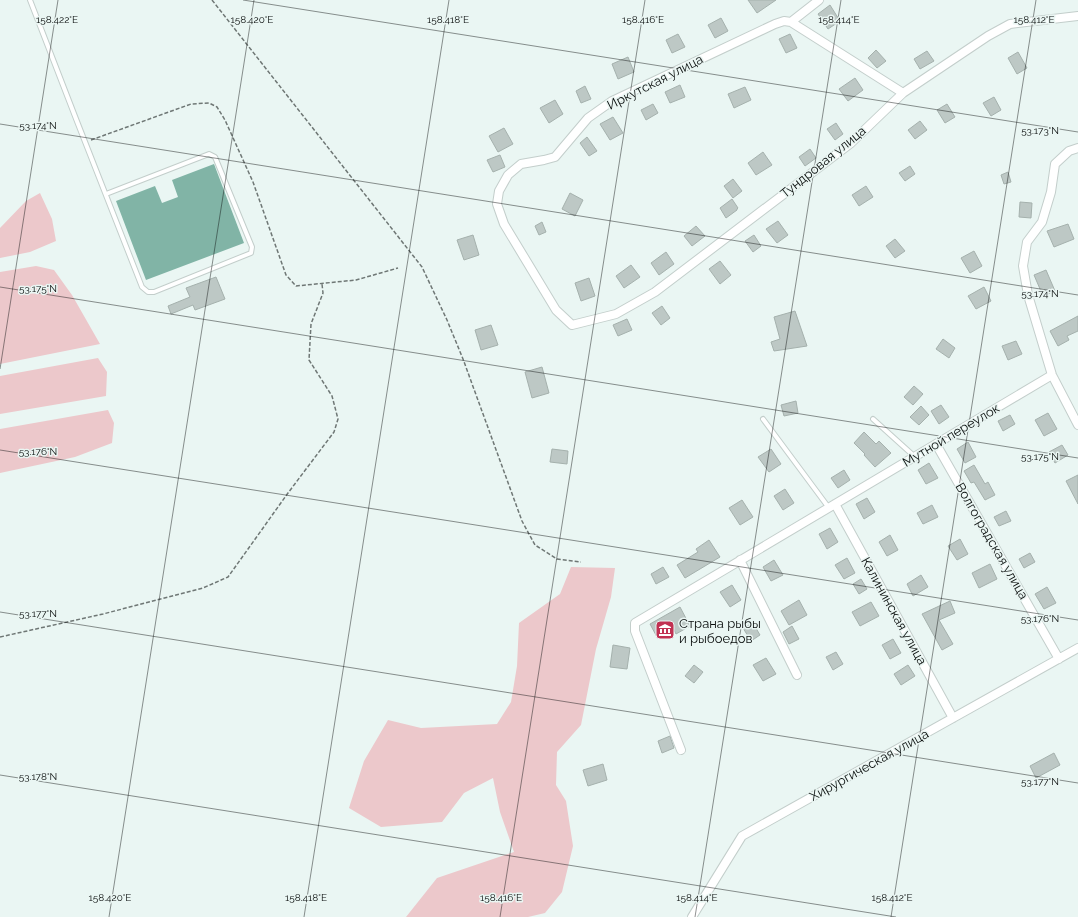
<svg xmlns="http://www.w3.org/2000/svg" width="1078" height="917" font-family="Raleway,sans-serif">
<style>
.green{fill:#ecc8cb}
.water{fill:#81b4a6}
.building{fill:#bdc8c5;stroke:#a5b1ad}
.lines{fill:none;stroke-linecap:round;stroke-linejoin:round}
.lane-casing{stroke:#c3cecb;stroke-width:6}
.street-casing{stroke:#c3cecb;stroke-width:10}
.path{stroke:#6f7775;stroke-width:1.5;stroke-dasharray:4 2;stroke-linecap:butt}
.lane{stroke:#fff;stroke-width:4}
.street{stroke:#fff;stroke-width:8}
.ticks{fill:none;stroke:#0a0e0d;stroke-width:1;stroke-opacity:0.45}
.labels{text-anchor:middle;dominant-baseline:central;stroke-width:3;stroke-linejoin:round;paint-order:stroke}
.street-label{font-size:13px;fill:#0a0e0d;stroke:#eaf6f3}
.poi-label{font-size:13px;fill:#0a0e0d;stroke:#eaf6f3;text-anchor:start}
.ticks-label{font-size:10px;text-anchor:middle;fill:#0a0e0d;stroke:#eaf6f3;stroke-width:3;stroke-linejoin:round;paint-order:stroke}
</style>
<rect width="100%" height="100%" fill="#eaf6f3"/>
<path class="green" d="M40,193L52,219L56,241L30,252L0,258V228L26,201Z
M36,266L54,270L72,295L100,344L0,364V272Z
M98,358L107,372L106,396L0,414V376Z
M108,410L114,423L112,443L75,457L0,473V429Z
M571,567L615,568L611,597L596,649L581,725L557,752L556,785L566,801L573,846L562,892L545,913L528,917H406L437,878L514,852L500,812L493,778L464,793L442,822L381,827L349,808L364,761L388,720L421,728L497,724L511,702L517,666L519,623L560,594Z"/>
<path class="water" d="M214,164L244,243L146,280L116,201L155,186L162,203L178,197L172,180Z"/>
<path class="building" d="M748,0H776L757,13Z
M830,5L840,21L828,29L818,14Z
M721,18L728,31L715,38L708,25Z
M678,34L685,47L672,53L666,40Z
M790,34L797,48L786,53L779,39Z
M876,50L886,61L877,68L868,58Z
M927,51L934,61L920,69L914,59Z
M1018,52L1027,68L1017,74L1008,58Z
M628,57L634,72L618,79L612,64Z
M855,78L863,90L848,101L839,89Z
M680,85L685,97L670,103L665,92Z
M585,86L591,99L581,103L576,91Z
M745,87L751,100L734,108L728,94Z
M994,97L1001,110L991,116L983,103Z
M555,100L563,114L549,123L540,108Z
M653,104L658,113L646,120L641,110Z
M947,104L955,117L945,123L937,110Z
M613,117L623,133L610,140L600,124Z
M920,121L927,130L915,139L908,130Z
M836,123L843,134L835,140L827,129Z
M504,128L513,144L498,152L489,136Z
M587,137L597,151L589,156L580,143Z
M810,149L816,158L805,166L799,157Z
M763,152L772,165L756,175L748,163Z
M500,155L505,167L493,172L487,160Z
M910,166L915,174L905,181L899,173Z
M1008,172L1011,182L1004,184L1001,175Z
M733,179L742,191L733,198L724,186Z
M866,186L873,197L859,206L852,195Z
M570,193L583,200L575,216L562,209Z
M732,199L738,208L737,209V210L726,218L720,208Z
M1020,202L1032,203L1031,218L1019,217Z
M778,221L788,235L777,243L766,229Z
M542,222L546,232L539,235L535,226Z
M1068,224L1074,239L1054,247L1047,231Z
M696,226L705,236L692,246L684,236Z
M473,235L479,255L464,260L457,240Z
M754,235L761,246L753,252L745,241Z
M895,239L905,251L895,258L886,246Z
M974,251L982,266L970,273L961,258Z
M666,252L674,264L659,275L651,263Z
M720,261L731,275L720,284L709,269Z
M631,265L640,277L624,288L616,276Z
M1046,270L1055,291L1043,296L1034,275Z
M216,277L225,299L195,310L193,305L171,314L168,306L190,297L186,288Z
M589,278L595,296L581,301L575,283Z
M984,287L991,301L976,309L968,296Z
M662,306L670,318L661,325L652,313Z
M795,311L807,346L774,351L771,342L780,339L774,317Z
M1078,316V331L1067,336L1069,340L1058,346L1050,331Z
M627,319L632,330L618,336L613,325Z
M491,325L498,345L481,350L475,330Z
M943,339L955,348L949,358L936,349Z
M1016,341L1022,354L1008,360L1002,346Z
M542,367L549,393L532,398L525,372Z
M914,386L923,394L913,405L904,397Z
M796,401L798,413L784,416L781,405Z
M941,405L949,417L939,424L931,411Z
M921,406L929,415L919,425L910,417Z
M1048,413L1057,429L1044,436L1035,420Z
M1010,415L1015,424L1003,431L998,421Z
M864,432L876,444L879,441L891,453L875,467L864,455L865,454L854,443Z
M968,442L976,457L965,463L957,449Z
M1062,445L1068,455L1055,463L1049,452Z
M552,449L568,451L567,464L550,462Z
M771,449L781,464L769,472L758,457Z
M929,463L938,478L926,484L918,470Z
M974,465L985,484L988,482L995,495L985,500L974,482L971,483L964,471Z
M844,470L850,480L838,488L831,478Z
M1078,475V504L1066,481Z
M785,489L794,503L783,510L774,496Z
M867,498L875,512L864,519L856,504Z
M742,500L753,517L740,525L729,508Z
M932,505L938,517L923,524L917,513Z
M1006,511L1011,521L999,526L994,517Z
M830,528L838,542L827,549L819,534Z
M890,535L898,550L887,556L879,542Z
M960,539L968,554L957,560L948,546Z
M709,540L720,557L685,578L677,565L698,552L696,549Z
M1030,553L1035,562L1024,568L1019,559Z
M847,558L855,573L844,579L835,565Z
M774,560L783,575L771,581L763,567Z
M990,564L997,579L979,588L972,573Z
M663,567L669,577L656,584L651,574Z
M921,575L928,587L913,596L907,584Z
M861,579L867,589L859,594L853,584Z
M732,585L741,600L730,607L720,592Z
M1047,587L1056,603L1044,609L1035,594Z
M799,600L807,615L789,625L781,611Z
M950,601L955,613L939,620L953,644L942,650L922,614Z
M871,602L879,616L860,626L852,612Z
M680,607L690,626L676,634L673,628L657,637L650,624Z
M753,623L760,635L751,641L743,628Z
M792,626L799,639L789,644L783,632Z
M893,639L901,653L890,659L882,645Z
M613,645L630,648L627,669L610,667Z
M836,652L843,664L833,670L826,657Z
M766,658L776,674L763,681L753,665Z
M694,665L703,672L694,683L685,676Z
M908,665L915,676L901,685L894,674Z
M670,736L674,748L662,753L658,741Z
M1054,753L1060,765L1036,778L1030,766Z
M603,764L607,780L588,786L583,770Z"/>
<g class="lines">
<g class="lane-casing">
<path id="lane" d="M30,0C67,96 104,191 142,287L148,292H154L251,253L252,247L215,157L209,154L106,194
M763,419L829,508
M873,419L914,456"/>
</g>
<g class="street-casing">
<path id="street" d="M819,0L791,22L784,21L775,24L612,101L588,118L555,157L544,160L521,164L508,175L499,191L497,204L504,224L556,310L572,325L616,314L655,292L851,143L903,93L988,36L1010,24L1078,16
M791,22L903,93
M1078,148L1069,151L1055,164L1051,192L1042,222L1027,242L1023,266L1028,295L1052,375L1078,425
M936,444L1059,659
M835,504L953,718
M740,560L797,675
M681,750L635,631V623L1052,375
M692,917L742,836L1078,648"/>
</g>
<path class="path" d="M212,0L422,267L447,320L463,359L522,521L535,545L557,559L581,562
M91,140L191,104L209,103L217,107L225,120L253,182L286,275L296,286L356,280L398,268
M0,637L103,614L203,588L228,577L288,493L334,432L338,419L332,396L309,360L311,324L323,293L322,284"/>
<use href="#lane" class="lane"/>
<use href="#street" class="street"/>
</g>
<path class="ticks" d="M243,0L1078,132M0,124L1078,295M0,287L1078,458M0,369L58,0M0,450L1078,620M0,612L1078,783M0,775L896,917M109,917L254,0M304,917L449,0M500,917L645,0M695,917L841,0M891,917L1036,0"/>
<defs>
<g id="museum-square" transform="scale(1)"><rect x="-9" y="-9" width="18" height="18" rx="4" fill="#c13152" stroke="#eaf6f3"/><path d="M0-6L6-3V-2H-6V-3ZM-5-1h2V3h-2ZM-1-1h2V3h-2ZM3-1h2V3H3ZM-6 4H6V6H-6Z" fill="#fff"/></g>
</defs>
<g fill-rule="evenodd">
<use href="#museum-square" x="665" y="630"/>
</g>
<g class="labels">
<g class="street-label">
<text transform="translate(655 82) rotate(-27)">Иркутская улица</text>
<text transform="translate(823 162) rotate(-39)">Тундровая улица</text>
<text transform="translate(951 435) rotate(-31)">Мутной переулок</text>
<text transform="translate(992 541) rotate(60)">Волгоградская улица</text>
<text transform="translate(894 611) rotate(61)">Калининская улица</text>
<text transform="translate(869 765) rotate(-29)">Хирургическая улица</text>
</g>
<g class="poi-label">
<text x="679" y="623">Страна рыбы<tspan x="679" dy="15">и рыбоедов</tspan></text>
</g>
</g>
<g class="ticks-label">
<text x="57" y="23">158.422°E</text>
<text x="252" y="23">158.420°E</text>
<text x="448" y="23">158.418°E</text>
<text x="643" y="23">158.416°E</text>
<text x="839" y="23">158.414°E</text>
<text x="1034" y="23">158.412°E</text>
<text x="38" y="129">53.174°N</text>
<text x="1040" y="134">53.173°N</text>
<text x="38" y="292">53.175°N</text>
<text x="1040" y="297">53.174°N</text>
<text x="38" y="455">53.176°N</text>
<text x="1040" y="460">53.175°N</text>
<text x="38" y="617">53.177°N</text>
<text x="1040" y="622">53.176°N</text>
<text x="38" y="780">53.178°N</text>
<text x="1040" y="785">53.177°N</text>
<text x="110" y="901">158.420°E</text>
<text x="306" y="901">158.418°E</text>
<text x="501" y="901">158.416°E</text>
<text x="697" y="901">158.414°E</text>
<text x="892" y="901">158.412°E</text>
</g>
</svg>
